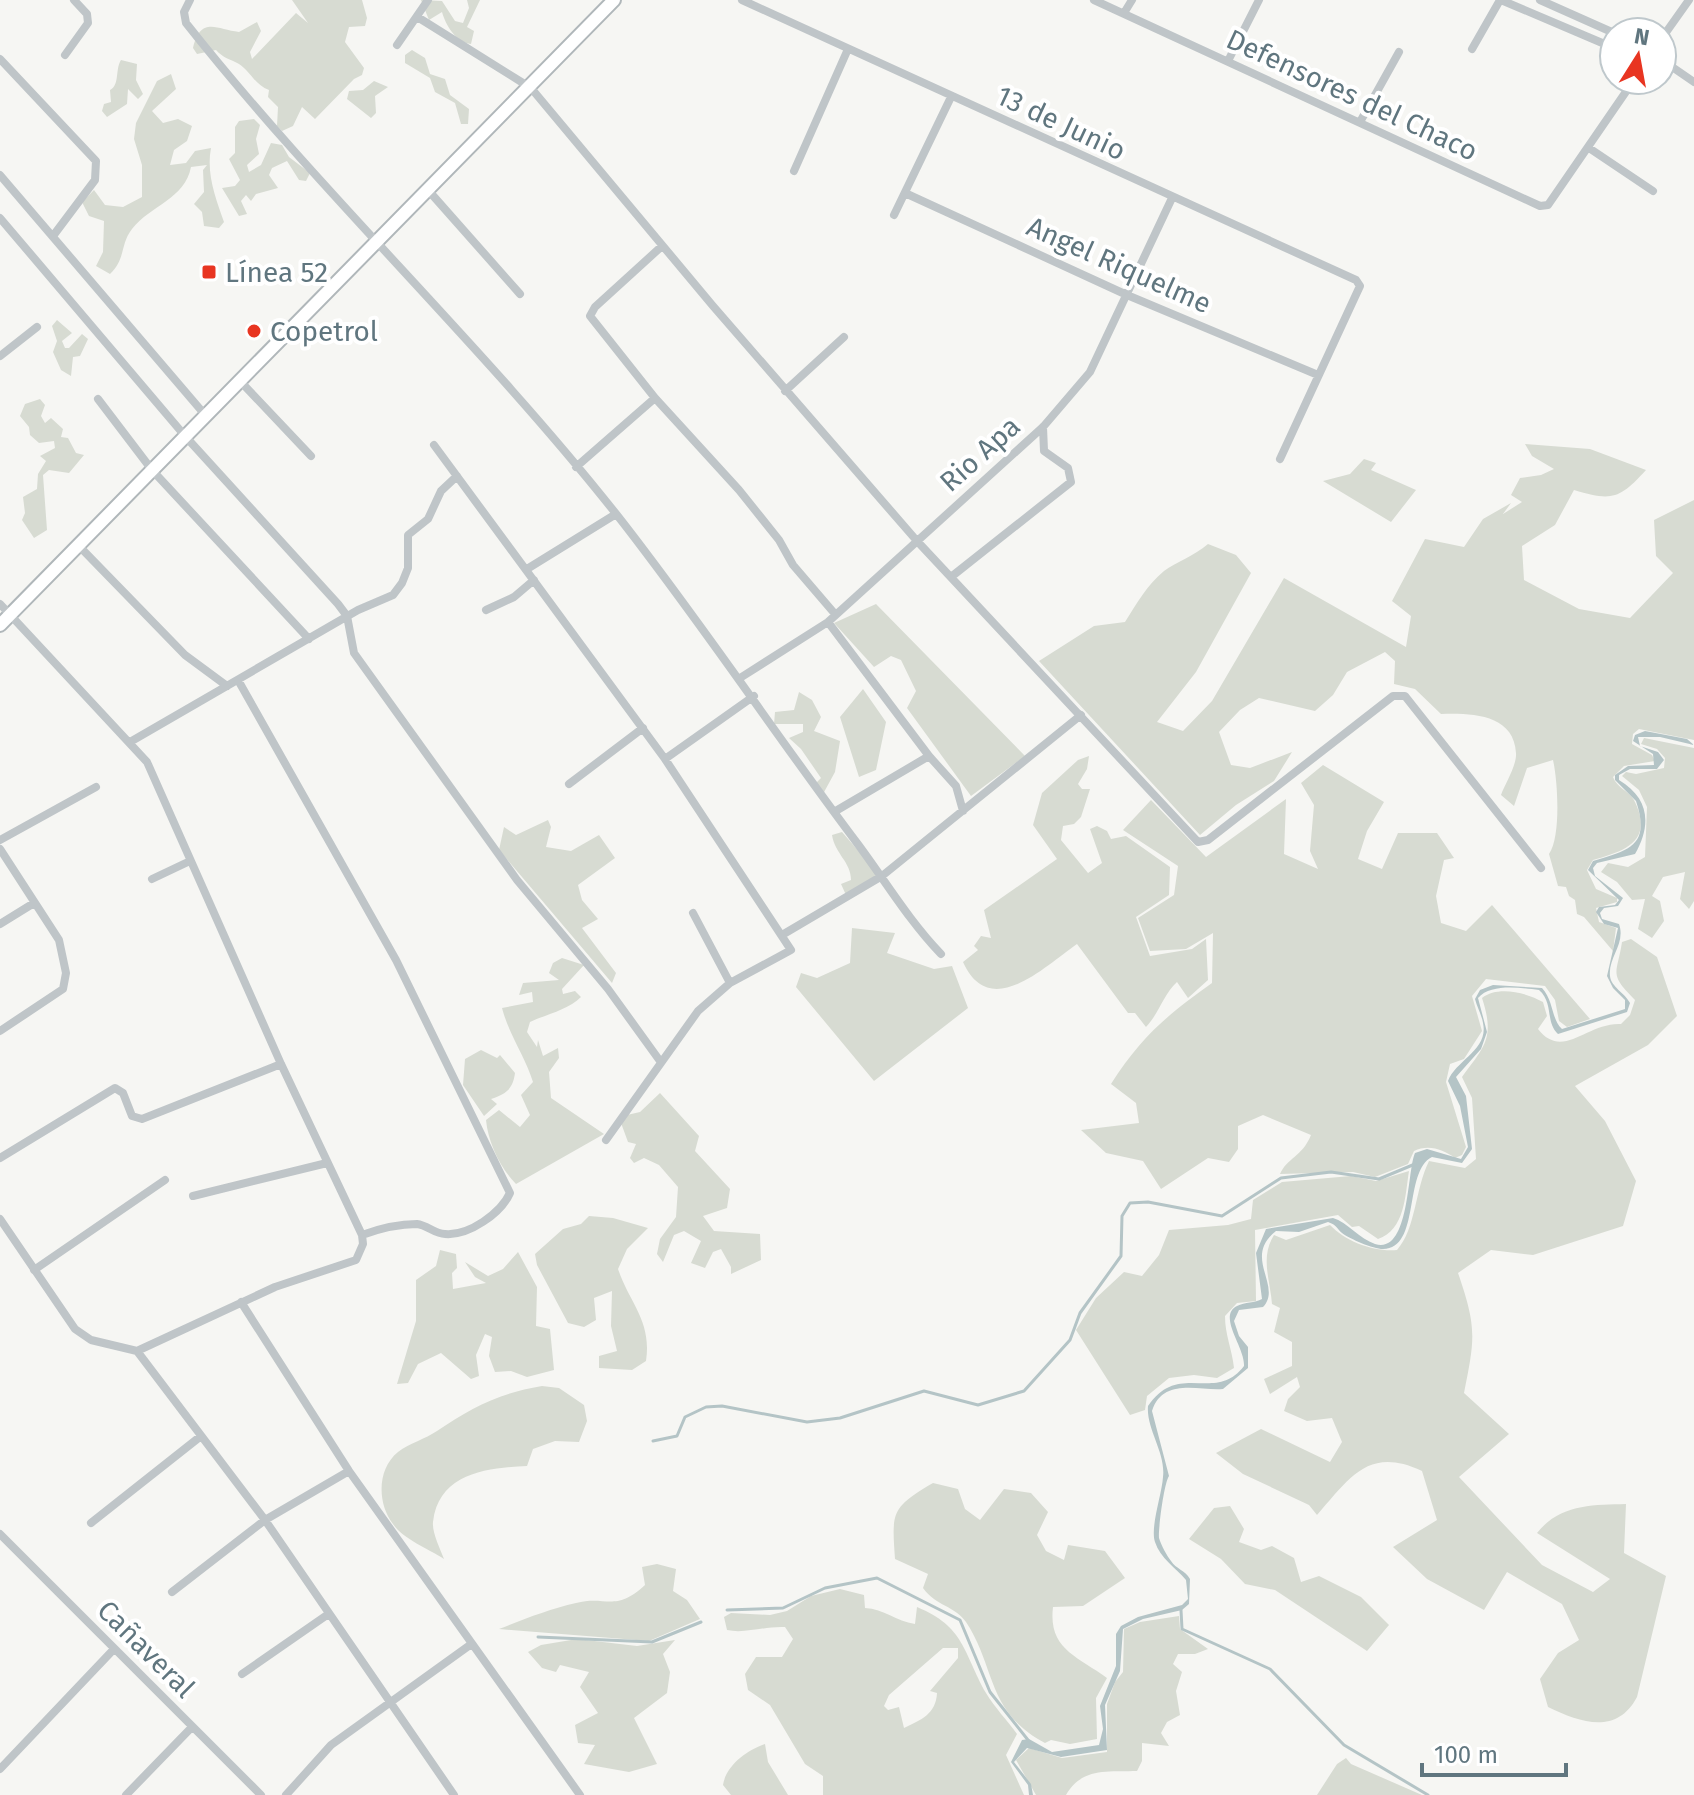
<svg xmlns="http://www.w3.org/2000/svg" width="1694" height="1795" font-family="'Fira Sans',sans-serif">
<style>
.green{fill:#d7dbd2;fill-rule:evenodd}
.water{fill:#b4c4c6}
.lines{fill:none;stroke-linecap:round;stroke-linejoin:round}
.stream{stroke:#b4c4c6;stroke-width:3}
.primary-casing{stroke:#b0b7ba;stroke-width:16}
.street{stroke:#bfc5c8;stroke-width:8}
.primary{stroke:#fff;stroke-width:12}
.poi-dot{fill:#e83521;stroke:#fff;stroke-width:3}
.labels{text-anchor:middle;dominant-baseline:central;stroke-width:8;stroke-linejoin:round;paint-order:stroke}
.street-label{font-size:28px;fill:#60767f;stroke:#fff}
.poi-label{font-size:28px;fill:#60767f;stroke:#fff;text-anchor:start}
</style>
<rect width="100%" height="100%" fill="#f6f6f3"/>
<path class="green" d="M292,0H362L367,18L365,26L349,27L345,42L364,68L362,75L354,79L315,119L302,107L293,126L282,131L277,126L278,107L268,97L269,90C255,85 250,71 239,64C230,59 223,58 216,50L197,54L193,48C201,15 217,30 239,32L257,22L261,31L250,52L252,59L296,13L308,23Z
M421,0L442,1L455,21L463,23L469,8L467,0H480L467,27L474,31L471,44C456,42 446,26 442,12L429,20Z
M412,50L425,58L430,74L445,79L450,95L469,109L468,124H461L455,103L435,92L430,78L405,63V55Z
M121,60L137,64L136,80L143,94L138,99L128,89L127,104L107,117L102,111L104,104L111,102L110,90C120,85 115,69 121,60Z
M171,74L176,89L152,111L163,123L178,119L192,126L187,141L174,150L170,165L186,163L195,151L211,148C206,174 216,199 224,222L219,228L204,226L202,212L194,204L204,192L203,170L207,165L191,167C185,199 151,205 132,229C120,244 126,259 110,274L96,266L103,252L104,221L89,216L82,202L94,190L105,205L123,207L142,197V165L134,139L136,123L157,81Z
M374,81L388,87L375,96L376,113L371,118L347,99L349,91L363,90Z
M254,119L260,125L256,139L259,154L247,165L249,172L261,165L271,143L282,145L289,157L310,173L306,181L299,180L287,161L272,168L269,175L278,188L256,194L251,201L246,195L241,201L247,214L239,216L222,188L235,186L240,180L229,159L235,153V127L239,121Z
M57,320L72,333L62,341L65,348H69L82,334L88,339L80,356L73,357L71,376L61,370L53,352L57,341L52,326Z
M40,399L45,405L41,416L45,423L51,418L63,429L61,437L68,438L76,453L84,455L69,473L49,470L43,475L47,530L34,538L22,520L25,513L23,497L37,489L38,474L46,461L40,456L55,448L54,441L39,443L30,435L29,427L20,416L25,404Z
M1525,444L1590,449L1646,470C1619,500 1611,501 1574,490L1555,525L1522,546L1524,580L1579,609L1630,618L1673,573L1656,556L1654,520L1694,500V740L1639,729L1633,734L1632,744L1652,755L1655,761L1624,766L1613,777C1617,788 1628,790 1634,800C1655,842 1624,851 1593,860L1587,870L1596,889L1617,898V902L1596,908L1599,922L1616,928L1613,951L1584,917L1577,914L1575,900L1569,896L1566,887L1558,886L1549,854C1561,837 1558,782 1553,760L1527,768L1514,806L1501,795C1505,784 1517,765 1516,753C1514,714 1471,713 1441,714L1415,689L1394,684L1395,661L1385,652L1347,672L1333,695L1315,711L1259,698L1240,710L1219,732L1231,765L1250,768L1292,752L1274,781L1236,805L1200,835L1039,661L1094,626L1125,622C1137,603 1147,585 1164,571C1176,562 1194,556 1208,544L1236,555L1251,573L1196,672L1157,722L1183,731L1212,701L1284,578L1406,647L1411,616L1392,601L1425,539L1464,547L1483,519L1511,503L1503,514L1522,502L1511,495L1520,478L1541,475L1554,469L1532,456Z
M1364,459L1376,463L1371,470L1416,490L1391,522L1323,481L1350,474Z
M876,604L1025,756L971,796L907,708L916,691L901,660L891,656L874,667L834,623Z
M863,689L886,722L876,770L859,777L840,717Z
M799,692L812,700L821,717L814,731L840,741L835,772L823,794L813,786L821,778L801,749L789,738L803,732V724H774L775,712L794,710Z
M1644,738L1694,748V901L1689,909L1680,899L1685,872L1663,877L1652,896L1660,901L1664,921L1652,938L1638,929L1645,899L1632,900L1617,882L1601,872L1608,863L1628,867L1645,857L1647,807L1639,790L1622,776L1626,772L1636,774L1664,768L1665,758L1657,749L1641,744Z
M1089,756L1087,769L1078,784L1082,789H1090L1081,817L1074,824L1063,826L1061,840L1088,873L1102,863L1090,829L1097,826L1107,831L1111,839L1126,836L1170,867L1169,895L1136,917L1150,956L1192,949L1206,939L1208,980L1188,998L1177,982C1163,995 1160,1012 1146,1027L1135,1013H1128L1077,944C1045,966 990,1022 963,962L978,950L974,946L981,936L991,938L984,910L1057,859L1033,825L1042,793L1078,760Z
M1323,765L1384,802L1367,831L1358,859L1382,869L1398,833H1437L1454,858L1444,860L1436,896L1441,923L1466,931L1492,905L1590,1019L1567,1027L1559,1021L1555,1000L1545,986L1486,979L1472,996L1482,1031L1464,1059L1450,1064L1446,1082L1466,1147L1462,1155L1455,1158C1443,1149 1428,1144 1414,1151L1408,1164L1375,1177L1353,1172L1280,1174C1287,1158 1302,1157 1311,1135L1263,1115L1238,1126V1149L1229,1162L1208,1158L1161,1189L1143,1161L1106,1153L1081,1130L1139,1123L1136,1103L1111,1084C1142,1036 1166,1016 1212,983L1213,933L1186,949L1150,951L1138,918L1174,895L1178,866L1123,830L1151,800L1206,857L1286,799L1284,854L1318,869L1310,851L1314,805L1301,783Z
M548,820L551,827L546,847L571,851L599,835L615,858L578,885L582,900L598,919L582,928L616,973L612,983L499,850L504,827L516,835Z
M842,832L881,877L846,895L841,884L851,880C851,862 835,854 832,835Z
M852,928L895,933L887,953L934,969L952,966L968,1008L874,1081L796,987L801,973L817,978L850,963Z
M1631,939L1657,957L1677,1016L1648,1045L1575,1086L1605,1121L1636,1181L1623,1226L1533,1255L1491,1250L1458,1273C1477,1328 1475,1338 1464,1393L1509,1434L1459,1477L1542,1565L1593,1592L1610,1579L1537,1533C1560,1504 1592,1505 1626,1504L1624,1553L1666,1576L1637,1697C1617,1735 1581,1723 1548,1707L1540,1679L1558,1653L1579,1640L1562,1604L1507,1572L1484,1610L1427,1579L1393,1547L1437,1520L1422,1471C1368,1446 1350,1478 1317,1515L1309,1505L1243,1474L1216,1453L1261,1429L1330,1462L1342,1442L1332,1418L1307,1421L1284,1411L1288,1399L1300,1387L1297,1377L1270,1394L1264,1379L1292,1366V1342L1274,1332L1280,1308L1272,1304C1270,1279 1260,1257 1274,1235L1286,1240L1330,1225C1346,1242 1374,1252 1397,1250C1416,1229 1415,1189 1429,1161L1465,1168L1476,1159L1472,1098L1462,1077C1485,1046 1495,1038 1482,998C1498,985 1527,993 1543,1002L1547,1016L1538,1029C1563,1061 1587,1022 1621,1024L1630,1015L1635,1000C1608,973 1617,975 1622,942Z
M562,958L584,965L562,989L563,994L575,991L581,997C568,1010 547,1014 530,1022L527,1032L537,1047L538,1040L543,1056L558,1048L559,1058L549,1072L551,1098L604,1134L516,1184C500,1168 488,1142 486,1120L499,1110L520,1127L530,1115L521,1095L533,1082C525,1056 509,1035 502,1008L533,1002L532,992L519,995L523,983L559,980L549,973L553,963Z
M481,1050L497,1058L500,1055L515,1073C513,1089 506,1094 491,1099L497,1104L484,1116L463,1085L465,1059Z
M660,1093L699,1136L695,1151L730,1189L727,1208L703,1216L714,1231L760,1234L761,1260L731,1274V1267L721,1249L713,1252L705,1268L691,1263L701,1241L684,1231L674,1235L663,1262L657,1254L660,1239L676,1217L678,1187L659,1165L644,1158L634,1163L630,1158L636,1144L628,1142L621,1123L627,1115L640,1112Z
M1409,1171C1405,1196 1405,1230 1378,1239L1359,1226L1352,1227L1338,1215L1255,1230L1256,1301L1237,1303L1225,1316C1225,1335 1232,1349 1234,1368L1217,1378L1194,1375L1169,1378L1147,1396L1145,1410L1130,1415L1076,1330L1096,1298L1124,1272L1142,1276L1159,1255L1169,1230L1228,1225L1251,1219L1253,1200L1282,1182L1351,1176L1376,1181Z
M589,1216L613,1218L648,1228L627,1249L618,1269C630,1304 652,1321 646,1361L632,1370L599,1368V1356L617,1351L611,1326L612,1291L594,1298L596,1320L584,1327L568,1323L537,1265L535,1254L563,1229L581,1224Z
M440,1250L456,1254L457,1268L452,1273L453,1289L486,1283L475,1277L465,1262L488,1276L503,1269L518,1252L537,1287L536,1326L550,1329L554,1370L527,1377L511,1371L495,1372L489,1356L492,1337L485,1334L476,1355L479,1376L471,1379L441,1353L418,1364L408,1383L397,1384L416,1321V1280L436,1266Z
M542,1386L559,1388L584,1405L587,1421L579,1442L555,1441L533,1449L527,1466C489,1468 439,1472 433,1522C432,1533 440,1548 444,1559C429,1549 403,1539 393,1524C377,1503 377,1469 398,1452C410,1443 425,1439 437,1431C471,1408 499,1393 542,1386Z
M933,1483L958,1489L965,1509L980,1520L1004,1489L1031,1493L1048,1512L1037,1535L1046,1551L1064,1560L1068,1545L1105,1551L1125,1578L1083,1606L1053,1607C1048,1649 1077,1656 1107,1678L1096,1698L1097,1739L1070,1744L1051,1740L1045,1743C986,1712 996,1667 966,1622C955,1606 936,1606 923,1588L928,1574L895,1559C892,1513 890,1508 933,1483Z
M1230,1506L1244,1529L1239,1542L1261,1550L1272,1546L1294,1558L1301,1582L1319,1576L1361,1597L1389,1625L1367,1651L1275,1590L1245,1584L1221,1559L1189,1539L1214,1508Z
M657,1564L676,1569L673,1591L687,1600L700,1619L649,1641L499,1629C524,1619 550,1609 576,1603C606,1595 615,1613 645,1585L642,1567Z
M840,1589L864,1595L865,1608C884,1609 896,1621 915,1624L917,1607C965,1627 963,1652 986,1693C995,1708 1007,1720 1017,1734L1006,1755L1024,1795H823V1776L805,1764L770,1705L748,1690L745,1674L756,1657H782L793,1639L785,1627C765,1626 745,1634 727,1630L724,1617L731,1613L770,1615L787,1611L811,1596ZM943,1648H958V1658L930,1691L937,1693C936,1714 921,1720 904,1728L899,1707L888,1710L884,1706L889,1695Z
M1179,1616L1180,1629L1208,1649L1195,1654H1178L1173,1664L1182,1672L1176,1691L1180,1715L1167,1722L1161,1733L1169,1746L1142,1743V1761L1137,1771C1108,1772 1082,1767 1066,1795H1036L1016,1760L1029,1748L1062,1758L1107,1752V1704L1115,1682L1123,1672L1124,1629L1140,1622Z
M577,1639L637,1646L675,1640L663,1654L670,1672L667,1693L634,1718L657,1764L629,1772L584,1764L595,1745L578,1743L575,1725L598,1713L580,1687L589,1672L560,1665L556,1672L542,1668L528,1652L541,1645Z
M765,1744L768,1762L788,1795H731L723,1785C726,1765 748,1750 765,1744Z
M1346,1758L1351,1764L1422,1795H1317L1337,1764Z"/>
<path class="water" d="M1645,731L1687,739L1694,745L1660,737H1638L1640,746L1658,752L1664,760L1657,769H1630L1619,775V780C1649,798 1652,824 1635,854L1597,863L1593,868L1595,876L1623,898L1618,906L1604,908L1600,913L1602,919L1619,924C1626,944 1608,957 1610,976C1611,987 1625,993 1630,1003L1627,1012L1558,1034C1545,1022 1554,1003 1539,990C1521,988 1491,983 1478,998L1487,1032L1481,1049L1456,1077L1466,1096L1472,1149L1462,1163L1432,1157C1403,1171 1421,1249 1383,1249C1373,1249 1350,1239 1342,1233C1336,1228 1337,1225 1328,1222L1299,1232L1276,1231C1242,1257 1283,1286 1263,1307L1239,1310L1234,1321L1239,1336L1248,1347V1368L1223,1389C1199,1391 1163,1377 1152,1411L1169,1476C1164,1483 1158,1530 1159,1538C1161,1545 1167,1556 1171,1561C1176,1569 1185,1570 1190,1579L1189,1604L1182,1610L1143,1619L1123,1629L1120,1671L1105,1705L1107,1750L1061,1757L1027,1748L1014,1762L1031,1784L1033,1795H1029L1028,1785L1011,1762L1022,1740L1029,1739L1052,1752L1099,1745L1103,1729L1100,1706L1116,1666V1634L1121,1626L1138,1617L1182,1605L1188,1599L1186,1580C1176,1568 1160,1558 1155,1542C1150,1527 1162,1494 1163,1477C1166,1453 1146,1429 1148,1406C1179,1360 1215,1404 1244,1366C1245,1347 1217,1316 1237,1306C1245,1302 1255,1303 1262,1299L1256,1253L1266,1229L1333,1218C1347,1222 1360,1239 1375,1244C1410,1255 1407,1170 1415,1153L1427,1149L1461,1159L1468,1147L1460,1106L1448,1081C1456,1060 1489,1050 1483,1023C1482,1016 1477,1007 1475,999L1480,990L1493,985L1542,988C1554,1001 1551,1019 1562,1029L1625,1009V1000L1613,988L1607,976L1618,928L1604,924L1596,912L1599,907L1615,905L1619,900L1588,870L1593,861C1629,850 1651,846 1636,801L1615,780V775L1628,766L1654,765L1653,754L1633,741L1635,735Z"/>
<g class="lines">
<path class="stream" d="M653,1441L677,1436L685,1417L706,1407L722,1406L807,1422L840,1418L924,1391L978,1405L1024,1391L1070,1340L1080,1313L1121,1256L1122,1216L1130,1203L1148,1202L1222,1216L1281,1178L1331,1172L1379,1179L1415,1164
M727,1610L783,1608L825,1588L877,1578L960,1620L990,1692L1028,1740
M1181,1610L1182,1629L1270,1669L1344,1745L1428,1795
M538,1637L652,1642L701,1622"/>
<g class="primary-casing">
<path id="primary" d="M0,625L614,0"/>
</g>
<path class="street" d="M190,0L184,12L186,23C321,194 482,344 617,515C701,622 775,734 857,843C884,879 909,921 941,954
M742,0L1356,280L1360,286L1280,459
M1094,0L1540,206L1548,205L1634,80
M1501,0L1614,48
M1540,0L1614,33
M1124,13L1132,0
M419,18L531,88L713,306L917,541L1198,842L1208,840L1393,696H1405L1541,868
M1662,38L1689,0
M397,45L428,0
M1472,49L1500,0
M65,55L88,23L87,14L74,0
M0,59L96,161L95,180L53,236
M1662,60L1694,82
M1228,61L1259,0
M1360,122L1399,52
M1589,148L1653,191
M794,171L848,49
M0,175L206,416
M428,190L520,294
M905,193L1127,295L1318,375
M894,215L951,97
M0,218L185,436L338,604L347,616L354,653L517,880L608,989L660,1061
M662,246L595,307L590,316L655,398L739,490L779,540L793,565L835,614
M0,356L37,327
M240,381L311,456
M785,391L844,337
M98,399L152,470L309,639
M434,445L665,759L791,950L730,983L698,1011L606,1140
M576,467L655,398
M78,545L185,655L227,686
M527,569L616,514
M951,577L1071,482L1068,468L1044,451L1043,427
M0,604L147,762L281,1064L362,1235L363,1244L356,1260L275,1287L137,1351L91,1340L75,1329L0,1219
M486,610L514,597L534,580
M828,622L929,756L834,812
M740,678L828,622L1043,427L1090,372L1172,198
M238,680L396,960L510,1193C501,1213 469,1236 445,1234C435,1234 427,1225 417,1224C397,1224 381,1228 362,1235
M130,742L358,610L393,595L402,583L408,568V535L428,519L441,491L457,476
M929,756L956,786L963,811
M665,759L754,696
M569,784L643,728
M0,840L96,787
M0,849L59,940L66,973L63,989L0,1031
M152,879L190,861
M693,913L730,983
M0,924L34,903
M782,935L882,876L1081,715
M0,1158L115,1088L123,1093L132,1116L142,1119L281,1064
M193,1196L327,1163
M34,1270L165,1180
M241,1302L349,1471L580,1795
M137,1351L265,1520L454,1795
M91,1523L201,1436
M0,1534L261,1795
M172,1592L265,1520L349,1471
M242,1674L327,1615
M0,1769L114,1649
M126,1795L192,1727
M286,1795L331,1745L470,1645"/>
<use href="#primary" class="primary"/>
</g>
<g class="poi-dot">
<rect x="201" y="264" width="16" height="16" rx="4"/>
<circle cx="254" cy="331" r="8"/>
</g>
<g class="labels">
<g class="street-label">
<text transform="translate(1352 95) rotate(25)">Defensores del Chaco</text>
<text transform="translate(1061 123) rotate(25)">13 de Junio</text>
<text transform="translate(1119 265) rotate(24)">Angel Riquelme</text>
<text transform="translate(980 454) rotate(-42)">Rio Apa</text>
<text transform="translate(146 1649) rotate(45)">Cañaveral</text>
</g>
<g class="poi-label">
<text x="225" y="272">Línea 52</text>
<text x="270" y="331">Copetrol</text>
</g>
</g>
<g transform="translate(1638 56) rotate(11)"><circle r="38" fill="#ffffff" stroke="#bfc8cc" stroke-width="2"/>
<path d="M0-6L14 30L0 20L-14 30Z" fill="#e83521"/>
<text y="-12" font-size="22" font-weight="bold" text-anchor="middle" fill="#60767f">N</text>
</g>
<path d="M1422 1763v12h144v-12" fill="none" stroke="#60767f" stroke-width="4"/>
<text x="1434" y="1763" font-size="24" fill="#60767f" stroke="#ffffff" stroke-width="6" paint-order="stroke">100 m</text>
</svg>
